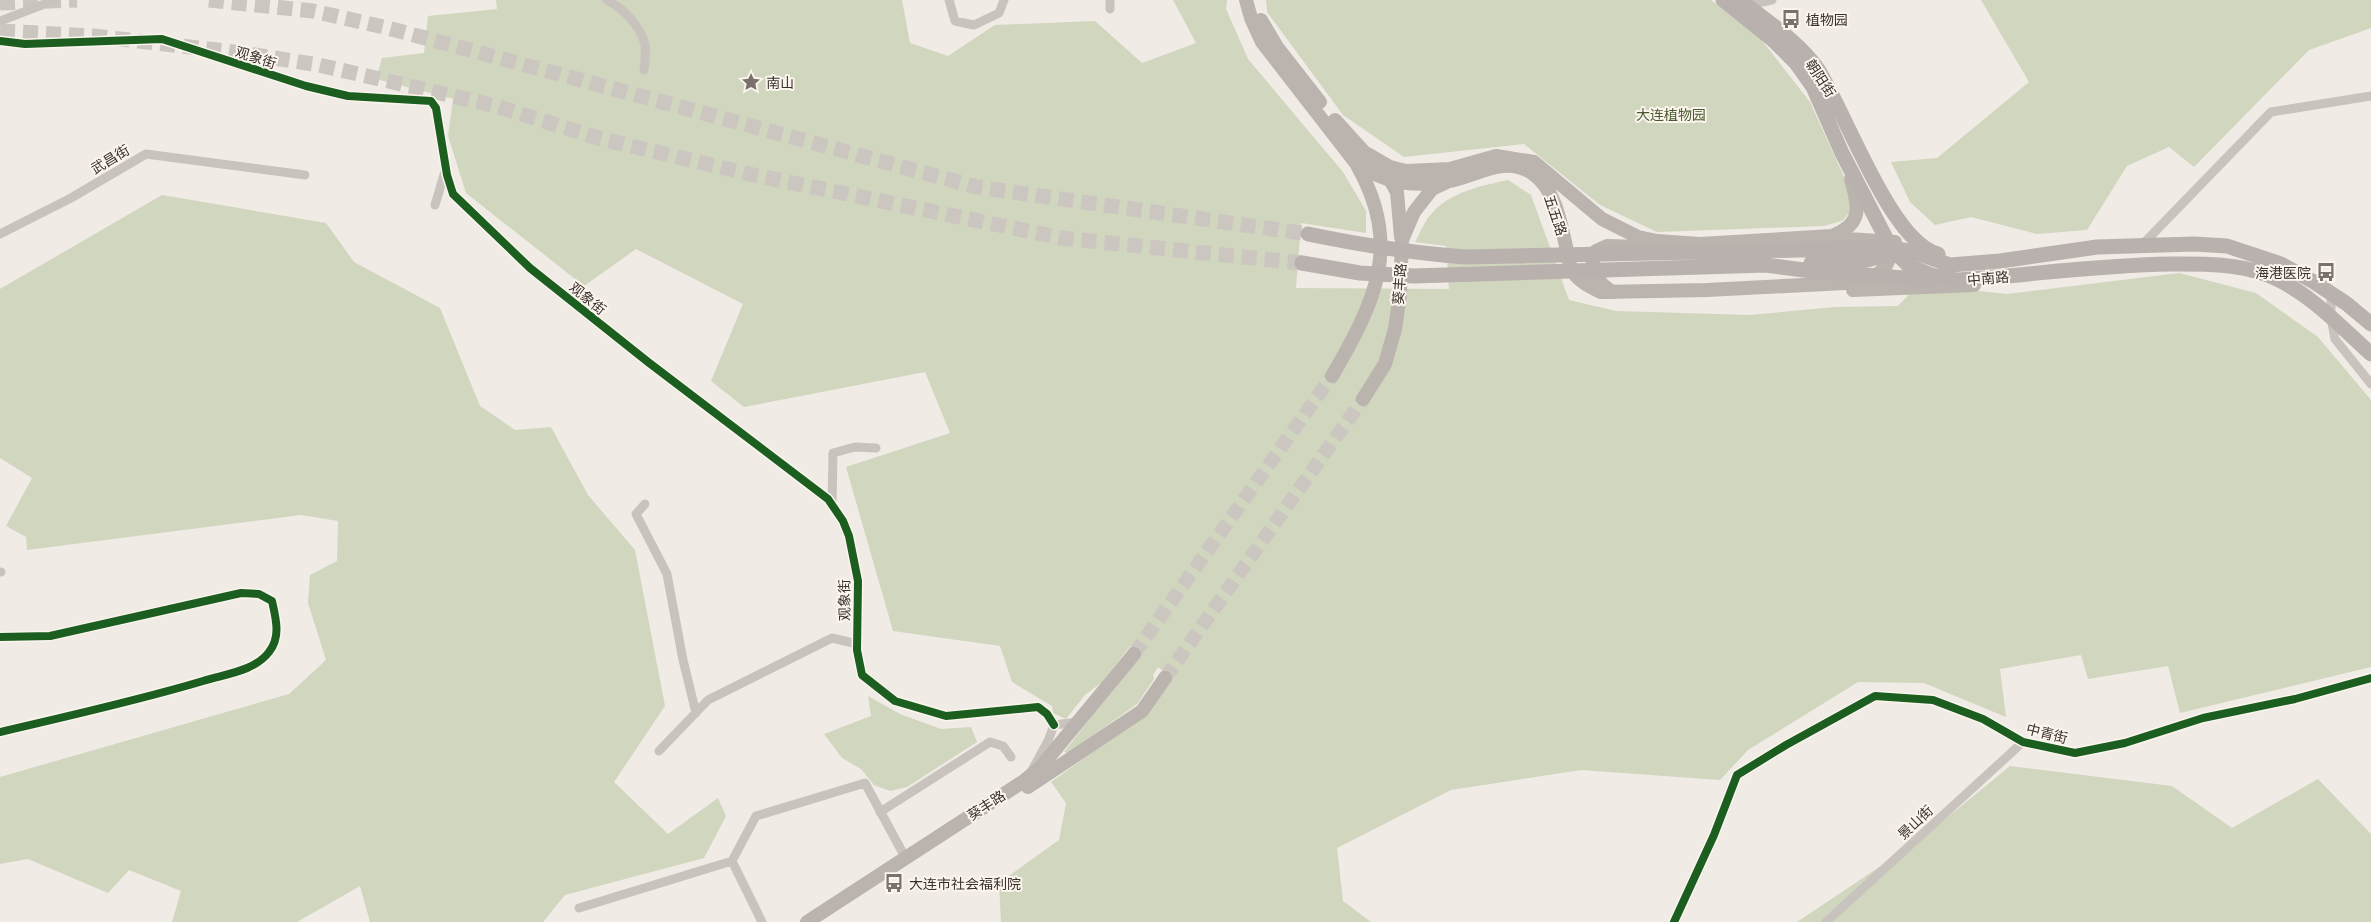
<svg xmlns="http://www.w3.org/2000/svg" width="2371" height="922" font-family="Inter,'Noto Sans SC',sans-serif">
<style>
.green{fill:#d1d6bf}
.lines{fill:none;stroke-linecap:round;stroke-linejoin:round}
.secondary-tunnel{stroke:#ccc6c0;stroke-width:14;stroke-dasharray:14 7;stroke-linecap:butt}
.primary-tunnel{stroke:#ccc6c0;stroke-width:15;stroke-dasharray:15 8;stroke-linecap:butt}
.minor{stroke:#c9c3be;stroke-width:9}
.secondary{stroke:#bab3ae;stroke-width:14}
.primary{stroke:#b8b1ad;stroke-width:15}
.cycleway-casing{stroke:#fbf5ee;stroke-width:11}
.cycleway{stroke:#1b5e20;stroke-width:8}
.labels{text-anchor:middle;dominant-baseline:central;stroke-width:4;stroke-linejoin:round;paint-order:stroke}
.poi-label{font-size:14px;fill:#3b302b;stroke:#fbf5ee;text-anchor:start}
.street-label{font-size:14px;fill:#3b302b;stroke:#fbf5ee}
.park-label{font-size:14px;fill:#4a5a2e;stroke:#fbf5ee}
</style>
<rect width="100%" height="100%" fill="#f0ebe5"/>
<path class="green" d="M496,0H902L910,43L948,56L995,25L1095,21L1142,63L1196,43L1173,0H1227L1226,9L1248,59L1343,172L1366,211V233L1301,223L1296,288L1449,289L1446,246L1415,242C1420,233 1425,220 1433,212C1453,191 1481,186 1508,180L1531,195L1569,300L1616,311L1750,315L1835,307L1898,306L1918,285L2007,294L2179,273L2256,293L2318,337L2371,400V667L2180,713L2168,666L2088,679L2081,655L2000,669L2006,717L1924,683L1858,682L1748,750L1720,780L1581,770L1451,790L1337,848L1343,901L1371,922H1001L999,883L1059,840L1066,803L1051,782L1143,716L1171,676L1158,667L1153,675L1154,679L1137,704L1068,753L1064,752L1140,654L1131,645L1101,683L1085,695L1066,719L1053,713L1052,706L1012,682L1000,646L893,631L846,467L950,433L925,372L744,407L711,381L743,304L636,249L584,286L466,193L448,136L453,99L376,79L382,58L424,53L428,16L497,9Z
M1266,0H1711L1760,38L1810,102L1849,188L1850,212L1842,221L1824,226L1657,232L1600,205L1524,144L1404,157L1343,115L1267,12Z
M1981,0H2371V28L2309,50L2194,167L2169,147L2127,166L2087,230L2037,234L1971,217L1935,225L1910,202L1891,162L1937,158L2029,82Z
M162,195L326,223L354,262L440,308L480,406L515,430L551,427L588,495L635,550L665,706L614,782L668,834L718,798L726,816L704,858L565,895L543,922H370L360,886L297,922H172L181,891L129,870L108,893L28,859L0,864V777L289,694L326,660L308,603L310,575L337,561L338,521L301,515L27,550L26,537L6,526L32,478L0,458V289Z
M868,696L900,714L941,729L971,727L977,742L907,787L890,791L874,785L861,769L842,758L824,734L871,716Z
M2010,766L2172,786L2232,828L2318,779L2371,834V922H1797L1921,839Z"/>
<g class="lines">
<path class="secondary-tunnel" d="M1134,654L1332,376
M1165,678L1363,399"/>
<path class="primary-tunnel" d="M209,0L313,11L388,28L977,187L1308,234
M0,3L77,0
M0,31L94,36L243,53L319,65L496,106L598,138L749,174L1062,238L1302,263"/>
<path class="minor" d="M607,0C624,9 640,25 645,45C646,53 645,62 644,70
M949,0L955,21L974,25L999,13L1004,0
M1747,5L1772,0
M1110,9V0
M0,21L55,0
M0,41L25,44L162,39L306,86L348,96L431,101L436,108L447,175L453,194L530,268L648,362L828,499L843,521L849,536L858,581L857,650L862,675L895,701L946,716L1038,707L1047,714L1054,725
M435,205L446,168
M0,234L71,198L146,154L305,175
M2142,245L2271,112L2371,96
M2331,293V318L2335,339L2371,384
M645,504L636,514L667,574L683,660L696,713
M832,505L833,453L855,447L876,448
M0,572H1
M0,637L50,636L241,593L259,594L272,601C276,619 281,637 269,652C255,671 225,674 203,681C136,701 68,716 0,732
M659,751L708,700L832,638L857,644
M1031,772L1048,741L1054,725L1078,722
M880,812L990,742L1003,746L1011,757
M579,908L732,861
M762,922L732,861L756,816L865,783L905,857
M1674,922L1714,835L1737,775L1786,745L1875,696L1933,700L1983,719L2023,742L2075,753L2125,743L2203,718L2295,699L2371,678
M1826,922L2023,742"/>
<path class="secondary" d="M1246,0L1251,18L1262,42L1355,162C1385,184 1412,187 1449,181C1477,176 1504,155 1532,173C1556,189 1561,225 1567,251C1568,258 1570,270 1576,276C1582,283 1592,288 1601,292L1707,290L1864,282C1880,274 1890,267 1891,248
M1261,20L1277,47L1320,102
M1335,120L1364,152L1390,167L1406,171L1450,169L1496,156L1534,162L1602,219L1638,237L1657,241L1700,244L1832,236C1863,224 1859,207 1851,179
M1388,176L1397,192L1401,237
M1832,238L1895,242
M1853,290L1974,285
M1613,292C1598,284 1587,267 1596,251L1607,246L1640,247
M1332,376C1375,302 1403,246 1357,165
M1363,399L1385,364L1395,329L1400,294L1402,240L1414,212L1432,189L1445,183
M1028,787L1142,711L1165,678
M807,922L1024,781L1040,768L1134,654"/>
<path class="primary" d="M1723,0L1773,40L1796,63L1813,87L1842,153L1891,248L1909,266L1931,275L1958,280C2029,275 2099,265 2171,264C2202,264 2234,263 2265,274C2306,289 2339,325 2371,354
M1740,0C1766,21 1798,41 1817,68C1845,110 1890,242 1938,254
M1308,234C1361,245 1412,253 1466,257L1891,248L1914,252L1950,265L2000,261L2097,247L2194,244L2227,246L2281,264L2314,282L2347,304L2371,324
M1302,263L1360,273L1414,276L1766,265L1811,271L1931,280
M1811,263C1832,262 1871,265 1886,252"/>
<g class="cycleway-casing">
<path id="cycleway" d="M0,41L25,44L162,39L306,86L348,96L431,101L436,108L447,175L453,194L530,268L648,362L828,499L843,521L849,536L858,581L857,650L862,675L895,701L946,716L1038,707L1047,714L1054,725
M0,637L50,636L241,593L259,594L272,601C276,619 281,637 269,652C255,671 225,674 203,681C136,701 68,716 0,732
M1674,922L1714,835L1737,775L1786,745L1875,696L1933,700L1983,719L2023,742L2075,753L2125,743L2203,718L2295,699L2371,678"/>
</g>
<use href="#cycleway" class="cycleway"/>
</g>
<defs>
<g id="bus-bare" transform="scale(1.5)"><path d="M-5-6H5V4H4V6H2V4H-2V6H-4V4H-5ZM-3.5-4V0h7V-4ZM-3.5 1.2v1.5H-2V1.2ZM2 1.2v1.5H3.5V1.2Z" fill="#7a716c" stroke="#fbf5ee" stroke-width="2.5" paint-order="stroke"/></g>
<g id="sight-bare" transform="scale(1.5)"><path d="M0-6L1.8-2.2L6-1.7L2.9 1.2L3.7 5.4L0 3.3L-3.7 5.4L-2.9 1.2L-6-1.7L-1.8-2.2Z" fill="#7a716c" stroke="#fbf5ee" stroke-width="2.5" paint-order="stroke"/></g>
</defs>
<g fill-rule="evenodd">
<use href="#bus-bare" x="1791" y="19"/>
<use href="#sight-bare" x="751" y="82"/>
<use href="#bus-bare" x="2326" y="272"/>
<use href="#bus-bare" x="894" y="883"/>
</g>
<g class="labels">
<g class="poi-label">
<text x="1806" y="19">植物园</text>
<text x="766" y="82">南山</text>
<text x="2311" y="272" text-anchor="end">海港医院</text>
<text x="909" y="883">大连市社会福利院</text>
</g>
<g class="street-label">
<text transform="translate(256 57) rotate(18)">观象街</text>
<text transform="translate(1821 78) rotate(57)">朝阳街</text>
<text transform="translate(110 159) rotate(-31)">武昌街</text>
<text transform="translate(1556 215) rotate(71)">五五路</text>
<text transform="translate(1988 278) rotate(-5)">中南路</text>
<text transform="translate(1399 284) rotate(-86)">葵丰路</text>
<text transform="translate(588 298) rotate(39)">观象街</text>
<text transform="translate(844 600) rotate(-91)">观象街</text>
<text transform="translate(2047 733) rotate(14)">中青街</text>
<text transform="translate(986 805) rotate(-33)">葵丰路</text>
<text transform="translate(1915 822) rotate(-43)">景山街</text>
</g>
<g class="park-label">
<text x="1671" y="114">大连植物园</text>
</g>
</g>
</svg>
